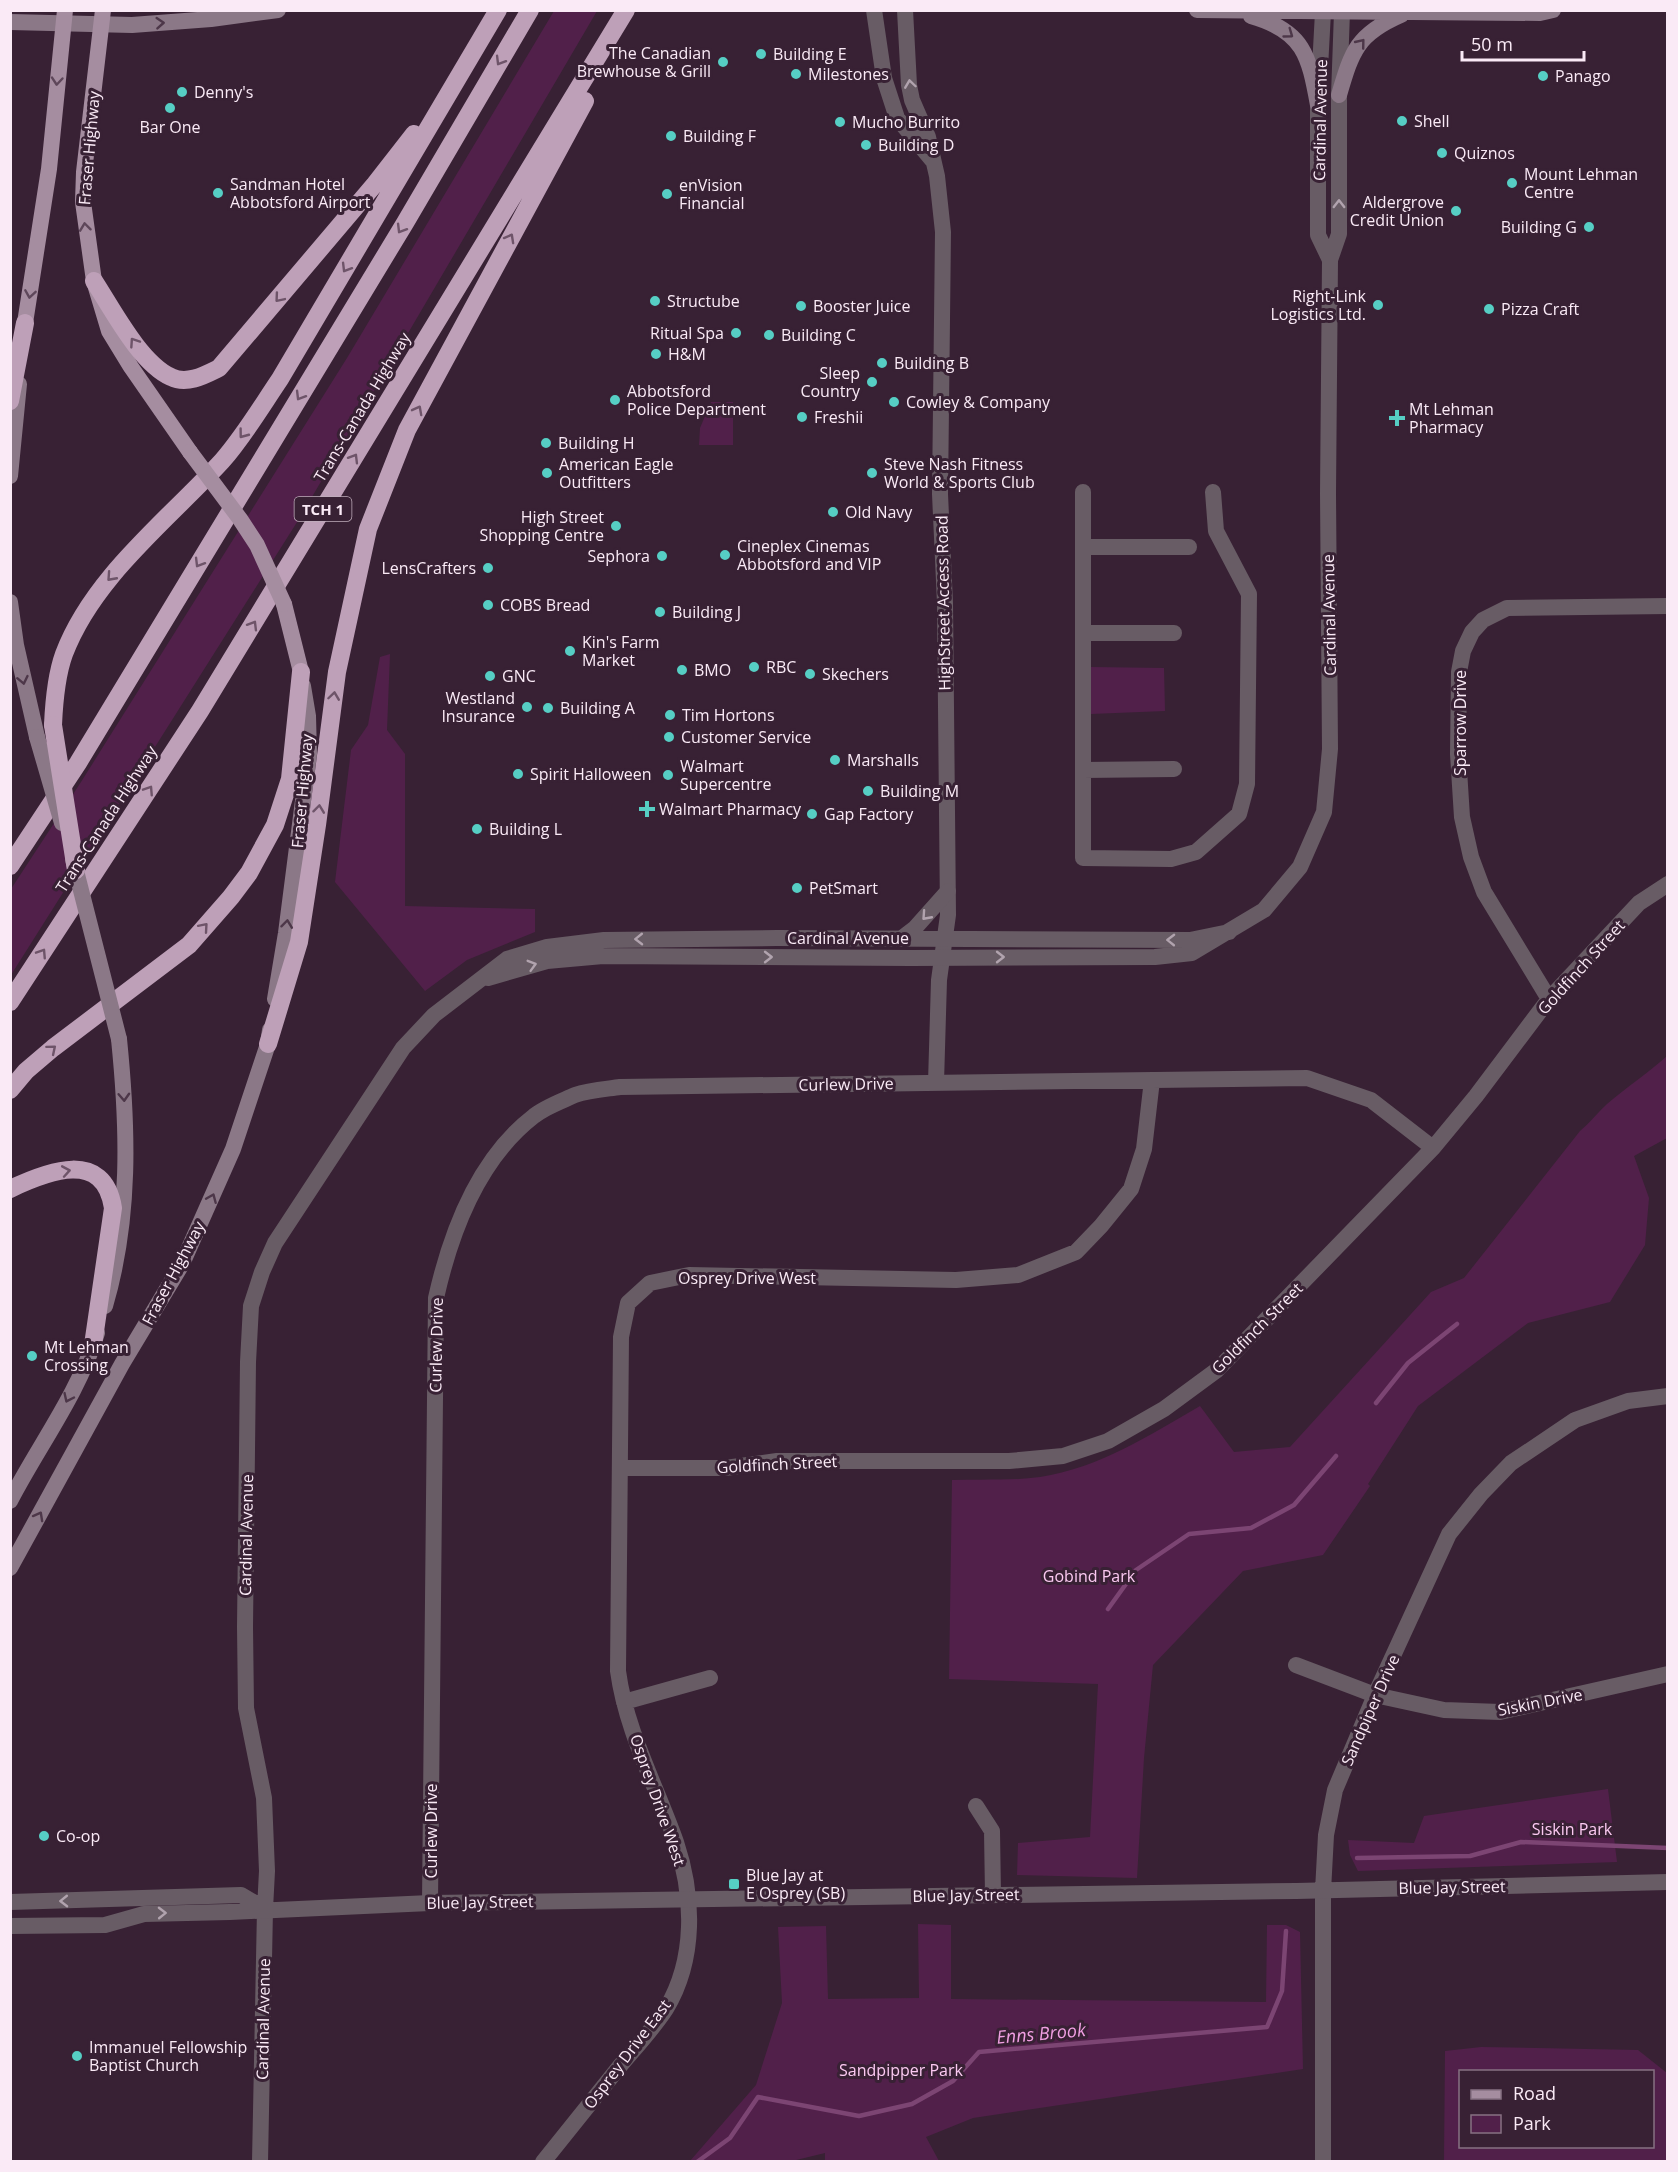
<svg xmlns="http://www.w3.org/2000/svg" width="1678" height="2172" font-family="'Open Sans',sans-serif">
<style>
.green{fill:#51204a;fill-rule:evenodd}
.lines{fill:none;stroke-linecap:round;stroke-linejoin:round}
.stream{stroke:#7c4573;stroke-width:4.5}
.minor{stroke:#685c65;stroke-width:16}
.tertiary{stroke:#685c65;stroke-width:16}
.secondary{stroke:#8b7887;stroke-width:16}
.primary{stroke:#a58da0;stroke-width:16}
.motorway{stroke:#bea0b8;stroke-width:18}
.secondary-bridge{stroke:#8b7887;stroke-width:16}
.primary-bridge{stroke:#a58da0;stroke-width:16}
.motorway-bridge{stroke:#bea0b8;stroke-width:18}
.oneway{stroke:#4d3749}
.oneway2{stroke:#6e5469}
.oneway3{stroke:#5e475a}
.oneway4{stroke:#b1a3ae}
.poi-dot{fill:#56cec4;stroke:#382134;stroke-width:2}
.labels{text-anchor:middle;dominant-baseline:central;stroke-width:6;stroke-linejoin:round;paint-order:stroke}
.shield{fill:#382134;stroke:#c0aebc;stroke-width:1.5}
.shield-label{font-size:15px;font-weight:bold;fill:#faeaf6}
.poi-label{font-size:16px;fill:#faeaf6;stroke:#382134;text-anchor:start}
.street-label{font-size:16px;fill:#faeaf6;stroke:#382134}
.park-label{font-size:16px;fill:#fbc9f1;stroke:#382134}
.water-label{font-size:18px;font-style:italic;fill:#f09fe2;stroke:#382134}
</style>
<rect width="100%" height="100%" fill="#382134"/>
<path class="green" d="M554,11H597L299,519L11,975V889L81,782L347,358Z
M711,402H733V445H699L700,428Z
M390,654L387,730L405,754V906L535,909V932L467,960L425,991L335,882L351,750L368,725L380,657Z
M1091,667L1164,668L1165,711L1091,714Z
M1667,1056V1138L1634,1156L1649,1198L1645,1245L1610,1302L1528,1323L1418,1406L1368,1484L1370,1486L1323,1555L1243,1571L1153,1665L1144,1758L1137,1878L1017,1875L1018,1843L1090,1837L1098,1684L949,1679L952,1480C981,1479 1012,1481 1040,1477C1099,1468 1150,1435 1200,1406L1234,1452L1290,1447L1431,1292L1464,1278L1580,1131C1590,1123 1598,1112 1607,1104C1627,1087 1648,1073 1667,1056Z
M1608,1789L1617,1862L1358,1871L1350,1855L1348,1840L1414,1843L1424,1816Z
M918,1924L951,1925V1999L1266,2002L1267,1925H1286L1300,1932L1303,2069L973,2118L926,2137L939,2161H825V2153L792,2161H690L756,2085L782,2003L778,1927L826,1926L828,1999L919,1998Z
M1481,2047L1638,2050L1667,2073V2161H1444L1445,2051ZM1460,2072H1652V2146H1460Z"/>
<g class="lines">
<path class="stream" d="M1376,1403L1408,1363L1457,1324
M1108,1609L1136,1570L1189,1534L1251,1528L1294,1505L1336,1456
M1357,1858L1470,1856L1521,1842L1668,1848
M697,2162L730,2138L758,2097L859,2116L912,2104L953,2081L979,2052L1267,2027L1282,1991L1286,1931"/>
<path class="minor" d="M874,10L884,78L897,118L932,160
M905,10L909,85L912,100L928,137L937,176L943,232L940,494L945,603L948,915L939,980L936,1083
M1083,492V858L1171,859L1196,852L1239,814L1247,784L1249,594L1216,531L1213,492
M1083,547H1189
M1083,633H1174
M1083,770L1174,769
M1549,999L1484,892L1471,857L1462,817L1458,754L1459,672L1463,651L1472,632L1483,620L1507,608L1668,606
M620,1468H725L777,1461H1009L1063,1456L1108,1441L1164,1409L1217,1370L1433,1148L1476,1096L1549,999L1639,903L1668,884
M1296,1665L1375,1695L1444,1710L1500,1712L1668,1674
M624,1702L710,1678
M976,1806L992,1831L993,1895
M430,1903L436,1298C451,1231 478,1159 534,1116C545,1107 562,1101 575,1095C589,1090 606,1089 620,1087L1307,1078L1371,1100L1433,1148
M260,2162L265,1909
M543,2162C569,2130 594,2098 620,2066C635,2048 653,2029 666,2009C696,1959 694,1896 676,1842C656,1785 626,1731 618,1671L621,1337L628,1303L650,1283L689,1275L956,1280L1018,1275L1076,1252L1101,1226L1131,1189L1144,1149L1152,1080
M1323,2162V1891"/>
<path class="tertiary" d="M1323,12L1318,105V235L1330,260
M902,938L915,928L948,891
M488,978L547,961L603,956L910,958L1155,957L1192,953L1264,910L1300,867L1324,812L1330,749L1328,493L1330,260L1339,234V95L1342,12
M1323,1891L1326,1835L1335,1790L1375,1695L1449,1534L1481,1494L1511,1463L1575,1420L1628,1401L1668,1396
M10,1902L241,1895L265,1909
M265,1909L267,1871L264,1798L246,1708L245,1627L248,1362L251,1306L262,1272L275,1243L403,1048L434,1015L507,959L547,947L604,940L777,938L1190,940L1229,932
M10,1926L105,1925L144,1914L230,1912L430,1903L1296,1891L1668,1882"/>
<path class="secondary" d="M1197,10L1540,13L1553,10
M1251,16C1304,31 1309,56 1318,105
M10,22L132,25L211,19L278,10
M1339,95C1352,51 1357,34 1401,15
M10,476L19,384
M10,602L16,645L37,737
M275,999L286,933L309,754L308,716L303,686
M105,1306C131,1218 128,1128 119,1039
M10,1501C39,1445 79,1393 97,1333
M10,1568L122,1364L182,1264L233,1149L268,1044L270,1030"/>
<path class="primary" d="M103,10L84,172L83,202L94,281L109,331L131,367L190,452
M25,323L49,169L65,10
M284,604L301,672"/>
<path class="motorway" d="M94,281C113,310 140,363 171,377C187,385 205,375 219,368L375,184L414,134
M10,401L25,323
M53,725C54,702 56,676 64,654C93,577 168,520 222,461C244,436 261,407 280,379L498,10
M10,866L78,763L405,223L530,10
M10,1002L200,711L626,10
M268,1044L299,942L317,825L337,672L368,529L407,430L585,101
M10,1090L26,1071L53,1048L189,945L231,897L249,873L275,825L290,779L301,672
M10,1189C48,1171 104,1149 113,1208L93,1345"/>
<path class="secondary-bridge" d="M37,737L62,823
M73,859L119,1039"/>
<path class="primary-bridge" d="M190,452L240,519L257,545L284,604"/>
<path class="motorway-bridge" d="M53,725L76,870"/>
</g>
<defs><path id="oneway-chevron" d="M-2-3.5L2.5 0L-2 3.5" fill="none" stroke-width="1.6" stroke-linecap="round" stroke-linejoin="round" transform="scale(1.5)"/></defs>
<g class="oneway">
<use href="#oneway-chevron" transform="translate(160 23) rotate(-4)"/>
<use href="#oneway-chevron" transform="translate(1289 34) rotate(36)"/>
<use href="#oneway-chevron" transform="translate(1361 43) rotate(-51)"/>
<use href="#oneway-chevron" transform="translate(23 680) rotate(78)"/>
<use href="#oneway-chevron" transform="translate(287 924) rotate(-83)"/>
<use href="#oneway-chevron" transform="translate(124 1097) rotate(87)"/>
<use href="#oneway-chevron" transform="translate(212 1198) rotate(-67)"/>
<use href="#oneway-chevron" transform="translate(68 1398) rotate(115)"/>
<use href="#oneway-chevron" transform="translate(39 1516) rotate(-61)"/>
</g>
<g class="oneway2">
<use href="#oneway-chevron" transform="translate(500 61) rotate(121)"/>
<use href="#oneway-chevron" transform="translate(401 229) rotate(121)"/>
<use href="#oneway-chevron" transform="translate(510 238) rotate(-61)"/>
<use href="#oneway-chevron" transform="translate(346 268) rotate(121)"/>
<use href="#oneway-chevron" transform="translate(279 298) rotate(130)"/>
<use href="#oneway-chevron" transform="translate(134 342) rotate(-124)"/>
<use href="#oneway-chevron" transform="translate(300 396) rotate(121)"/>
<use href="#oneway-chevron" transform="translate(418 410) rotate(-62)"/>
<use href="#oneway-chevron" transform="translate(243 434) rotate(127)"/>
<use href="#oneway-chevron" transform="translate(354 458) rotate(-59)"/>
<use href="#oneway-chevron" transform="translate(199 563) rotate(121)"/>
<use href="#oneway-chevron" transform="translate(111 577) rotate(132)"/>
<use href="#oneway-chevron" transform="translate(253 625) rotate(-59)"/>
<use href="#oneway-chevron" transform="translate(334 696) rotate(-82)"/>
<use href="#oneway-chevron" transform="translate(149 790) rotate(-57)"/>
<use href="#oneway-chevron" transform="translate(319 809) rotate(-83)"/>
<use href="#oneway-chevron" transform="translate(204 927) rotate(-49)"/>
<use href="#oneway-chevron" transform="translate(42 953) rotate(-57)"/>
<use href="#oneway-chevron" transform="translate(52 1049) rotate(-40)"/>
<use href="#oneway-chevron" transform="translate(66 1171) rotate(-10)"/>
</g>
<g class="oneway3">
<use href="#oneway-chevron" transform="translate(57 81) rotate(95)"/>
<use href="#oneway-chevron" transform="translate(85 227) rotate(-97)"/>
<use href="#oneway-chevron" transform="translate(30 294) rotate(99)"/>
</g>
<g class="oneway4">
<use href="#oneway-chevron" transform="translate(910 84) rotate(-98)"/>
<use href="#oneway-chevron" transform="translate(1339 204) rotate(-90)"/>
<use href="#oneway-chevron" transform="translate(926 916) rotate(132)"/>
<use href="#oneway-chevron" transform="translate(639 939) rotate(179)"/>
<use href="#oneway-chevron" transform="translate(1171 940) rotate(-179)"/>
<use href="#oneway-chevron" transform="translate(768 957)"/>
<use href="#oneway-chevron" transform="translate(1000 957)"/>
<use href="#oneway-chevron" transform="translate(532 965) rotate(-16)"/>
<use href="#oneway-chevron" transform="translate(64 1901) rotate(179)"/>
<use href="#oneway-chevron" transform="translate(162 1913) rotate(-1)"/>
</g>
<g class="poi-dot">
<circle cx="761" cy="54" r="6"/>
<circle cx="723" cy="62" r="6"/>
<circle cx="796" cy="74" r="6"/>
<circle cx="1543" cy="76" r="6"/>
<circle cx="182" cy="92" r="6"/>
<circle cx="170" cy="108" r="6"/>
<circle cx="1402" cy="121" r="6"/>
<circle cx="840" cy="122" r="6"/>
<circle cx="671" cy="136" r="6"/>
<circle cx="866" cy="145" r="6"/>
<circle cx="1442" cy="153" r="6"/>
<circle cx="1512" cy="183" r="6"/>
<circle cx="218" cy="193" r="6"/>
<circle cx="667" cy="194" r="6"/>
<circle cx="1456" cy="211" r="6"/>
<circle cx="1589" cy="227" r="6"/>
<circle cx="655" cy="301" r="6"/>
<circle cx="1378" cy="305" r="6"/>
<circle cx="801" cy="306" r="6"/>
<circle cx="1489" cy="309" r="6"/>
<circle cx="736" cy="333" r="6"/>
<circle cx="769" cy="335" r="6"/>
<circle cx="656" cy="354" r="6"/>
<circle cx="882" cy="363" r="6"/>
<circle cx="872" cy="382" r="6"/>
<circle cx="615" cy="400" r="6"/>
<circle cx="894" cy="402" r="6"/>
<circle cx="802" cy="417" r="6"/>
<path d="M1394 409h6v6h6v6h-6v6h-6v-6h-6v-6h6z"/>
<circle cx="546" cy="443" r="6"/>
<circle cx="547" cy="473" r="6"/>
<circle cx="872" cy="473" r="6"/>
<circle cx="833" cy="512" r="6"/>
<circle cx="616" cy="526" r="6"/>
<circle cx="725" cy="555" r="6"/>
<circle cx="662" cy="556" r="6"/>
<circle cx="488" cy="568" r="6"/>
<circle cx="488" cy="605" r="6"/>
<circle cx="660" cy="612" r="6"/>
<circle cx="570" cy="651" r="6"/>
<circle cx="754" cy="667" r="6"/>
<circle cx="682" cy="670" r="6"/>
<circle cx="810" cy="674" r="6"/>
<circle cx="490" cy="676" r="6"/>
<circle cx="527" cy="707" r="6"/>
<circle cx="548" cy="708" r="6"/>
<circle cx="670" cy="715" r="6"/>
<circle cx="669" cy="737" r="6"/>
<circle cx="835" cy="760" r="6"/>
<circle cx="518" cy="774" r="6"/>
<circle cx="668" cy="775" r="6"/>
<circle cx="868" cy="791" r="6"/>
<path d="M644 800h6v6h6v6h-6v6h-6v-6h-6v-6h6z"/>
<circle cx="812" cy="814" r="6"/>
<circle cx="477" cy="829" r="6"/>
<circle cx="797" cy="888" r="6"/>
<circle cx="32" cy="1356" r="6"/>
<circle cx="44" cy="1836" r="6"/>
<rect x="728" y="1878" width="12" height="12" rx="3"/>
<circle cx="77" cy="2056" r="6"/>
</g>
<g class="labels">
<rect class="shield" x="294.5" y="497" width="57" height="24" rx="4.5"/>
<g class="shield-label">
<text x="323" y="509">TCH 1</text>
</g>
<g class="poi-label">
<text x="711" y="53" text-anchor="end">The Canadian<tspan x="711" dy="18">Brewhouse &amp; Grill</tspan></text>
<text x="773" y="54">Building E</text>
<text x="808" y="74">Milestones</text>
<text x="1555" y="76">Panago</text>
<text x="194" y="92">Denny's</text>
<text x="1414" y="121">Shell</text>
<text x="852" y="122">Mucho Burrito</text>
<text x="170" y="127" text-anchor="middle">Bar One</text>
<text x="683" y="136">Building F</text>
<text x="878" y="145">Building D</text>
<text x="1454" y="153">Quiznos</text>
<text x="1524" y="174">Mount Lehman<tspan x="1524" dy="18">Centre</tspan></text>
<text x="230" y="184">Sandman Hotel<tspan x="230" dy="18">Abbotsford Airport</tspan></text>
<text x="679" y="185">enVision<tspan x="679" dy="18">Financial</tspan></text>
<text x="1444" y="202" text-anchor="end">Aldergrove<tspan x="1444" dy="18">Credit Union</tspan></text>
<text x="1577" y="227" text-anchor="end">Building G</text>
<text x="1366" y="296" text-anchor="end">Right-Link<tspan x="1366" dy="18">Logistics Ltd.</tspan></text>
<text x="667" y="301">Structube</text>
<text x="813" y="306">Booster Juice</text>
<text x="1501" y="309">Pizza Craft</text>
<text x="724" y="333" text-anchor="end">Ritual Spa</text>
<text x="781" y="335">Building C</text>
<text x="668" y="354">H&amp;M</text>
<text x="894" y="363">Building B</text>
<text x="860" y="373" text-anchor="end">Sleep<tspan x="860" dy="18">Country</tspan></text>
<text x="627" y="391">Abbotsford<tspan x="627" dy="18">Police Department</tspan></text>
<text x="906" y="402">Cowley &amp; Company</text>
<text x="1409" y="409">Mt Lehman<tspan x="1409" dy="18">Pharmacy</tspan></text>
<text x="814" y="417">Freshii</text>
<text x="558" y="443">Building H</text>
<text x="559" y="464">American Eagle<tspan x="559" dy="18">Outfitters</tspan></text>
<text x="884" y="464">Steve Nash Fitness<tspan x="884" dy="18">World &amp; Sports Club</tspan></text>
<text x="845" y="512">Old Navy</text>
<text x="604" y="517" text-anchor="end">High Street<tspan x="604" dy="18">Shopping Centre</tspan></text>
<text x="737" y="546">Cineplex Cinemas<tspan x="737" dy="18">Abbotsford and VIP</tspan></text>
<text x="650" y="556" text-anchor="end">Sephora</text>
<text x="476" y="568" text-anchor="end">LensCrafters</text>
<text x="500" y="605">COBS Bread</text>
<text x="672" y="612">Building J</text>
<text x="582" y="642">Kin's Farm<tspan x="582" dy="18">Market</tspan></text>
<text x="766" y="667">RBC</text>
<text x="694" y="670">BMO</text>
<text x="822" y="674">Skechers</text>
<text x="502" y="676">GNC</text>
<text x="515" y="698" text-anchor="end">Westland<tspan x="515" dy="18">Insurance</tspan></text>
<text x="560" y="708">Building A</text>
<text x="682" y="715">Tim Hortons</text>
<text x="681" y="737">Customer Service</text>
<text x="847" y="760">Marshalls</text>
<text x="680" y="766">Walmart<tspan x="680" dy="18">Supercentre</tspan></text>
<text x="530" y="774">Spirit Halloween</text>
<text x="880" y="791">Building M</text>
<text x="659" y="809">Walmart Pharmacy</text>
<text x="824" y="814">Gap Factory</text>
<text x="489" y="829">Building L</text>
<text x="809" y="888">PetSmart</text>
<text x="44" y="1347">Mt Lehman<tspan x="44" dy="18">Crossing</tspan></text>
<text x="56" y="1836">Co-op</text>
<text x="746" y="1875">Blue Jay at<tspan x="746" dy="18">E Osprey (SB)</tspan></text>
<text x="89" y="2047">Immanuel Fellowship<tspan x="89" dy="18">Baptist Church</tspan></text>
</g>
<g class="street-label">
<text transform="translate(1320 120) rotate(-89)">Cardinal Avenue</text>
<text transform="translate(89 148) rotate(-85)">Fraser Highway</text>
<text transform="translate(362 407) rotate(-59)">Trans-Canada Highway</text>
<text transform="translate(943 603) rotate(-91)">HighStreet Access Road</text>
<text transform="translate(1329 615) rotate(-91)">Cardinal Avenue</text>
<text transform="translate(1460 723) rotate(-90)">Sparrow Drive</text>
<text transform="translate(302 791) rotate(-85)">Fraser Highway</text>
<text transform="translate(106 819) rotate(-57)">Trans-Canada Highway</text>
<text x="848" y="938">Cardinal Avenue</text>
<text transform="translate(1581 967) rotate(-48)">Goldfinch Street</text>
<text transform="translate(846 1084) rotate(-1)">Curlew Drive</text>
<text transform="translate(173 1273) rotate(-62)">Fraser Highway</text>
<text x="747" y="1278">Osprey Drive West</text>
<text transform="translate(1257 1328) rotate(-45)">Goldfinch Street</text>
<text transform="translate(436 1345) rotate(-89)">Curlew Drive</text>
<text transform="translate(777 1464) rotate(-3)">Goldfinch Street</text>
<text transform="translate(246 1535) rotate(-89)">Cardinal Avenue</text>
<text transform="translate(1540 1702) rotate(-11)">Siskin Drive</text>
<text transform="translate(1370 1710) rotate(-66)">Sandpiper Drive</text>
<text transform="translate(658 1800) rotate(71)">Osprey Drive West</text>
<text transform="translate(431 1831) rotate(-90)">Curlew Drive</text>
<text transform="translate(1452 1887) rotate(-1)">Blue Jay Street</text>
<text transform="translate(966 1895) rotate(-1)">Blue Jay Street</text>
<text transform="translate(480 1902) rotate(-1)">Blue Jay Street</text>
<text transform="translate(263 2019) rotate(-89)">Cardinal Avenue</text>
<text transform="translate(627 2054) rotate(-53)">Osprey Drive East</text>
</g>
<g class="park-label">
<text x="1089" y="1576">Gobind Park</text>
<text x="1572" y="1829">Siskin Park</text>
<text x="901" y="2070">Sandpipper Park</text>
</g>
<g class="water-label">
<text transform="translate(1041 2033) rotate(-5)">Enns Brook</text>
</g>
</g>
<rect width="1678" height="2172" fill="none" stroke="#faeaf6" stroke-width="24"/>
<rect x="1459" y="2070" width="195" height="78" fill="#382134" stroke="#867182" stroke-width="1.5"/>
<rect x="1471" y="2090" width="30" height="9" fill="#a58da0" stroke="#867182" stroke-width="1.5"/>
<text x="1513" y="2100" font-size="18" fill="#faeaf6">Road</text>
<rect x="1471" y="2115" width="30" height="18" fill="#51204a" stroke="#867182" stroke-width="1.5"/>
<text x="1513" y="2130" font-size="18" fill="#faeaf6">Park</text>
<path d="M1462 51v9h122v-9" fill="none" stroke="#faeaf6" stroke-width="3"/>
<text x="1471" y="51" font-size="18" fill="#faeaf6" stroke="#382134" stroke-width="4.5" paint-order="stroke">50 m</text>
</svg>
